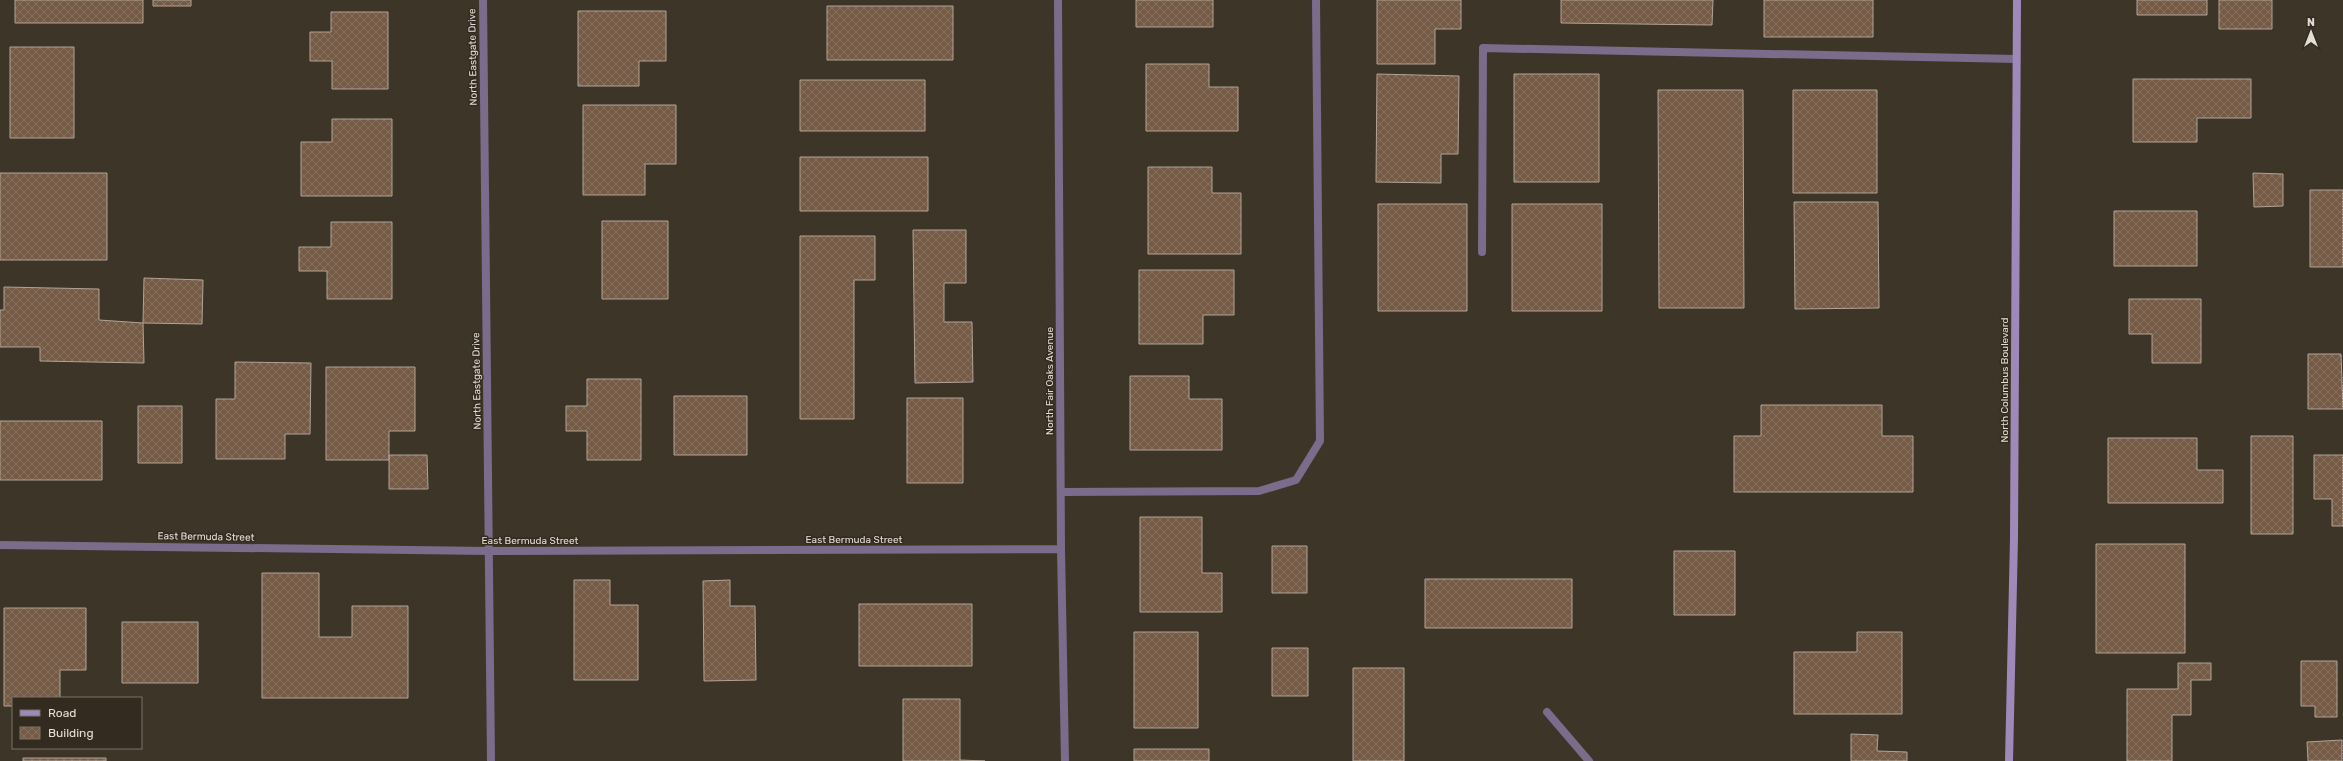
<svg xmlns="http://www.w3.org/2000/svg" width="2343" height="761" font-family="Rubik,sans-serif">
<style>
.building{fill:url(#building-cross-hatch);stroke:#b1a397}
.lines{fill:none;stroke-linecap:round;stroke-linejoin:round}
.lane{stroke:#7a6c8a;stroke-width:8}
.street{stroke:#7a6c8a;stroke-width:8}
.secondary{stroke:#9f89b8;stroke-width:8}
.labels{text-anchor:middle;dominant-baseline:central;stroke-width:3;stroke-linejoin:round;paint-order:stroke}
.street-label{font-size:10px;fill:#e3ddd6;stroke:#342b20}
</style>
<defs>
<pattern id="building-cross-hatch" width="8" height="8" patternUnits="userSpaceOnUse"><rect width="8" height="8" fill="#755b45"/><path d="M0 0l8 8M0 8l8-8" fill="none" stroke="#88725f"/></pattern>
</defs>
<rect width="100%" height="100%" fill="#3e3529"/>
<path class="building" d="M15,0H143V23H15Z
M153,0H191V6H153Z
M1136,0H1213V27H1136Z
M1377,0H1461V29H1435V64H1377Z
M1561,0H1713L1712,25L1561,23Z
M1764,0H1873V37H1764Z
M2137,0H2207V15H2137Z
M2219,0H2272V29H2219Z
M827,6H953V60H827Z
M578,11H666V61H639V86H578Z
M331,12H388V89H332V61H310V32H331Z
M10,47H74V138H10Z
M1146,64H1209V87H1238V131H1146Z
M1377,74L1459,76L1458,154H1441V183L1376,182Z
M1514,74H1599V182H1514Z
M2133,79H2251V118H2197V142H2133Z
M800,80H925V131H800Z
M1658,90H1743L1744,308H1659Z
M1793,90H1877V193H1793Z
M583,105H676V164H645V195H583Z
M332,119H392V196H301V142H332Z
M800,157H928V211H800Z
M1148,167H1212V193H1241V254H1148Z
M0,173H107V260H0Z
M2253,173L2283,174V206L2254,207Z
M2310,190H2343V267H2310Z
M1794,202H1878L1879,308L1795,309Z
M1378,204H1467V311H1378Z
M1512,204H1602V311H1512Z
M2114,211H2197V266H2114Z
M602,221H668V299H602Z
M331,222H392V299H327V271H299V247H331Z
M913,230H966V283H944V322H972L973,382L915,383Z
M800,236H875V280H854V419H800Z
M1139,270H1234V315H1203V344H1139Z
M144,278L203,280L202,324L143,323Z
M4,287L99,289V320L143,323L144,363L40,361V347H0V310H4Z
M2129,299H2201V363H2152V334H2129Z
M2308,354H2341L2343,409H2308Z
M235,362L311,363L310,434H285V459H216V399H235Z
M326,367H415V431H389V460H326Z
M1130,376H1189V399H1222V450H1130Z
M587,379H641V460H587V431H566V406H587Z
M674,396H747V455H674Z
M907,398H963V483H907Z
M1761,405H1882V436H1913V492H1734V436H1761Z
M138,406H182V463H138Z
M0,421H102V480H0Z
M2251,436H2293V534H2251Z
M2108,438H2197V470H2223V503H2108Z
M389,455H427L428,489H389Z
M2314,455H2343V526H2332V499H2314Z
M1140,517H1202V573H1222V612H1140Z
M2096,544H2185V653H2096Z
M1272,546H1307V593H1272Z
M1674,551H1735V615H1674Z
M262,573H319V637H352V606H408V698H262Z
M1425,579H1572V628H1425Z
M574,580H610V605H638V680H574Z
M730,580V606H755L756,680L704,681L703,581Z
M859,604H972V666H859Z
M4,608H86V670H60V698H13V706H4Z
M122,622H198V683H122Z
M1134,632H1198V728H1134Z
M1857,632H1902V714H1794V652H1857Z
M1272,648H1308V696H1272Z
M2301,661H2337V717H2315V706H2301Z
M2178,663H2211V680H2191V715H2172V761H2127V689H2178Z
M1353,668H1404V761H1353Z
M903,699H960V760L985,761H903Z
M1851,734L1878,735L1877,751L1907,752V761H1851Z
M2342,740V761H2308L2307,742Z
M1134,749H1209V761H1134Z
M23,758H106V761H23Z"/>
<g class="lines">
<path class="lane" d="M1482,252L1483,48L2016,59
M1061,492L1259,491L1296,480L1320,441L1316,0
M1547,712L1589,761"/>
<path class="street" d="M483,0L491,761
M1058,0L1061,549L1065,761
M0,545L489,551L1061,549"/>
<path class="secondary" d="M2009,761L2014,538L2017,0"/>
</g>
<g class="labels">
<g class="street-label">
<text transform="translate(473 57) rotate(-91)">North Eastgate Drive</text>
<text transform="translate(2005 380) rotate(-90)">North Columbus Boulevard</text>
<text transform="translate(477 381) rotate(-91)">North Eastgate Drive</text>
<text transform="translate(1050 381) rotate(-90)">North Fair Oaks Avenue</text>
<text transform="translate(206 537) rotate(1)">East Bermuda Street</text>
<text x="854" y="540">East Bermuda Street</text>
<text x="530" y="541">East Bermuda Street</text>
</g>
</g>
<rect x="12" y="697" width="130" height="52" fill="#342b20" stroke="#7a7269"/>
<rect x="20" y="710" width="20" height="6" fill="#9f89b8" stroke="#7a7269"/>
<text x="48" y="717" font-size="12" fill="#e3ddd6">Road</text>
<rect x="20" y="727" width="20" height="12" fill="url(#building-cross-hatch)" stroke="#7a7269"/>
<text x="48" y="737" font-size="12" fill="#e3ddd6">Building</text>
<g transform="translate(2311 32)" stroke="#342b20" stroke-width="3" paint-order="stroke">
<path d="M0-3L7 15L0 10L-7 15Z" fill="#e3ddd6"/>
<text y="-6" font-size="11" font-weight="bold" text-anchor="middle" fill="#e3ddd6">N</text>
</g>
</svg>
